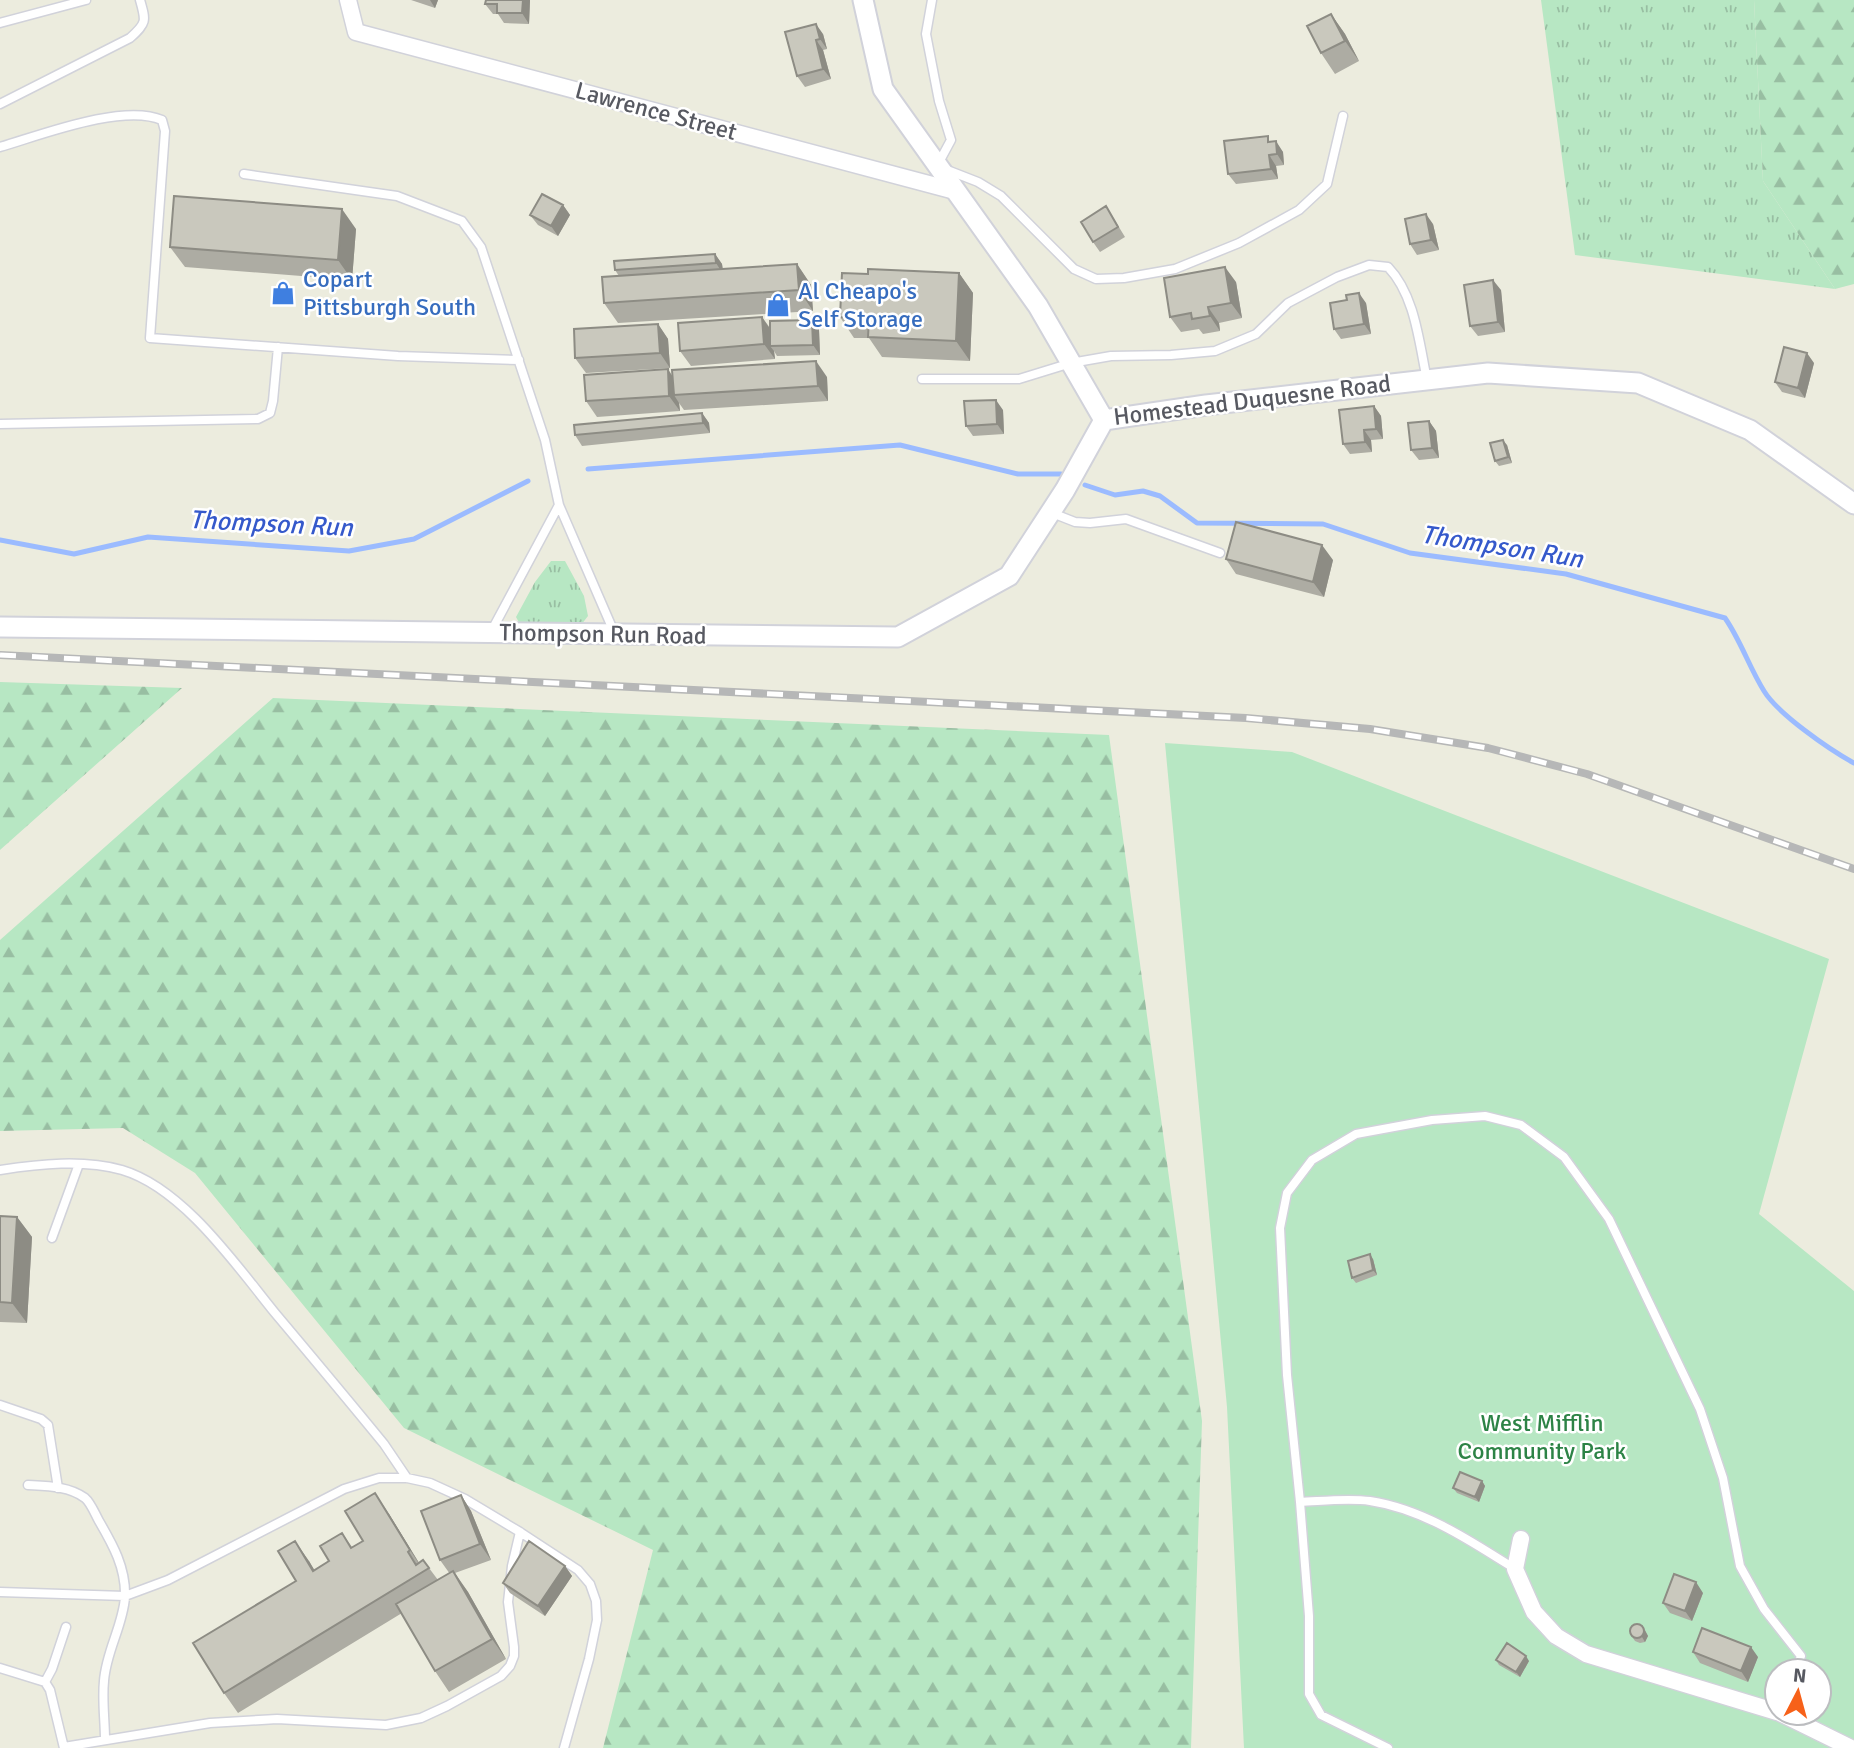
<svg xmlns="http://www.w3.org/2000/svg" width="1854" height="1748" font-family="Signika,sans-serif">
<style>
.grass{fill:url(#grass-tufts)}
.forest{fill:url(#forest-firs)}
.green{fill:#b7e7c3;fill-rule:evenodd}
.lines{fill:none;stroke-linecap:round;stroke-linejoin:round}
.stream{stroke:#9bbbff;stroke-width:5}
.service-casing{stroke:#d1d2da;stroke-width:11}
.minor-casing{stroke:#d1d2da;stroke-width:19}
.tertiary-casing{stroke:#d1d2da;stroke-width:23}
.service{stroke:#fff;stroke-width:8}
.minor{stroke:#fff;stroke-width:16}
.tertiary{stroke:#fff;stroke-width:19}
.rail-casing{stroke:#b6b7b7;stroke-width:8}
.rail{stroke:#fff;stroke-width:5;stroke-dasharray:16;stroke-linecap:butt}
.wall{fill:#adaca3}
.shaded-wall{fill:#8d8c84}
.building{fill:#c9c8bd;stroke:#8d8c84;stroke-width:2}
.labels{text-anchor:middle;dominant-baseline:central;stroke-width:5;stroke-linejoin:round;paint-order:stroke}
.street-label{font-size:24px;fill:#575961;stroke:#fff}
.shop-label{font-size:24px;fill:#366cbe;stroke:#fff;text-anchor:start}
.park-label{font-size:24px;fill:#2d8346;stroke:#fff}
.water-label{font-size:26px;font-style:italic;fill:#3559cb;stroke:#fff}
</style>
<defs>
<pattern id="grass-tufts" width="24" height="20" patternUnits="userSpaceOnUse" patternTransform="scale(1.75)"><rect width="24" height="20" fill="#b7e7c3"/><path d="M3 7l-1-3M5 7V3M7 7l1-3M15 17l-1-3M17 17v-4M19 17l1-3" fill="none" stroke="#98bea2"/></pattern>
<pattern id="forest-firs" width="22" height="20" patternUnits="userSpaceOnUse" patternTransform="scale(1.75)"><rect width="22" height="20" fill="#b7e7c3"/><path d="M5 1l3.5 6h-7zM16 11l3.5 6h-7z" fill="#98bea2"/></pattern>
</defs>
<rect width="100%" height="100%" fill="#ececde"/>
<path class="grass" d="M1541,0H1754L1763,181L1835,289L1575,255Z
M551,561H565L584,596L588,616L581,625L522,628L516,617L535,582Z"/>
<path class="forest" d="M1754,0H1854V284L1835,289L1763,181Z
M0,682L182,688L0,850Z
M273,698L1109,735L1202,1421L1191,1748H603L653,1550L404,1428L195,1173L123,1128L0,1131V940Z"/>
<path class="green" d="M1165,743L1292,752L1829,959L1759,1214L1854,1291V1748H1244L1227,1407ZM1777,1671H1819V1713H1777Z"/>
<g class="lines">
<path class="stream" d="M588,469L900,445L1018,474H1061
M1085,485L1115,495L1143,491L1160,496L1197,523L1323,524L1410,553L1566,574L1725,618C1741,641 1749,667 1764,691C1778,714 1830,750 1854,763
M0,540L74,554L148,537L349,551L414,539L528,481"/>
<g class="service-casing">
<path id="service" d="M932,0L926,34L939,101L951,140L937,166L978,182L1001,196L1074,269L1096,279L1124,278L1175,269L1239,243L1299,210L1327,184L1343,116
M0,23L86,0
M0,104L130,38C147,23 146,21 140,0
M0,147C41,135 123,103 162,120L165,131L150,338L398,356L519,360
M244,174L397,196L462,221L481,247L545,440L559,505
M922,379H1019L1071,363L1111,356L1171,355L1215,351L1256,334L1288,303L1337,277L1369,265L1388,267C1415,295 1419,342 1427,380
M0,424L258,419L270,413L273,401L278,347
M1052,513L1075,522L1090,523L1126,519L1220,553
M492,630L559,505L614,632
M0,1170C39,1164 83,1159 122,1170C183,1188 236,1265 275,1313C312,1357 348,1400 384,1444L407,1478
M52,1238L79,1164
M0,1405L41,1419L48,1425L58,1488
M28,1485C46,1486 69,1486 85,1498C91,1503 95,1514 99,1521C113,1545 126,1568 125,1597C123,1626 106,1651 104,1681C102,1700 105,1721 105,1740
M1300,1502C1323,1501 1348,1498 1370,1501C1423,1509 1471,1541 1515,1569
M0,1592L125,1596L168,1580L344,1489L379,1478H407L430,1483L465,1499L520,1532L578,1570L590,1584L596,1601L597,1620L589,1659L564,1748
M0,1668L45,1682
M64,1747L210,1723L277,1719L386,1725L421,1718L447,1706L501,1676L510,1666L514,1656V1647L508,1602L512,1566L520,1532
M64,1748L50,1690L45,1682L52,1669L66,1627
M1388,1748L1321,1715L1309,1694V1616L1300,1502L1287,1375L1280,1228L1287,1193L1312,1160L1356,1134L1432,1120L1485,1116L1521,1125L1564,1157L1609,1219L1700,1409L1723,1478L1740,1566L1764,1609L1801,1656L1796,1671"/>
</g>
<g class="minor-casing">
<path id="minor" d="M348,0L356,32L955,191
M1521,1539L1515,1569L1534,1612L1556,1636L1586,1654L1777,1712
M1780,1713L1851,1748"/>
</g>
<g class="tertiary-casing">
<path id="tertiary" d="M863,0L883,89L1038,306L1104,420
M1104,420L1206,405L1488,373L1638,383L1750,430L1854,504
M0,627L898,637L1009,576L1065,490L1104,420"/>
</g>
<use href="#service" class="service"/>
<use href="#minor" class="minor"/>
<use href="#tertiary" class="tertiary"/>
<g class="rail-casing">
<path id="rail" d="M0,655L1246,718L1370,729L1488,748L1587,774L1854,869"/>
</g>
<use href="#rail" class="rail"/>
</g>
<path class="wall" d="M411,0H438L435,8Z
M486,0H530L529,24L504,23L498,14H493L485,4Z
M1331,14L1345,34L1359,61L1335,74L1321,53Z
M785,32L823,34L827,49L823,50L831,79L805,87L797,76Z
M1272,142L1283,152L1284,165L1276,166L1278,179L1236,184L1228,174Z
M563,205L570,215L558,236L538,225L530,215Z
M1106,206L1125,237L1100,252L1093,242Z
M1433,224L1439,250L1417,255L1410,244Z
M356,229L352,280L185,267L170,247Z
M715,254L722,264L723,269L797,264L811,285L813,311L618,323L604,303L619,276L615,270Z
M959,273L973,293L970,361L882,357L869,338H854L840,317L868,274Z
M1236,282L1242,318L1219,323L1220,331L1203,334L1199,329L1181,332L1170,317Z
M1501,290L1505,332L1478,336L1470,326Z
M1347,300L1366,303L1371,334L1341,339L1334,329Z
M762,317L770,328L812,320L819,330L820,355L777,356L774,351L775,359L691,366L680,351Z
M658,324L668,339L670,368L586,373L575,358Z
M1814,363L1805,398L1782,392L1775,382Z
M672,376L827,377L828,401L684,410L679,403L680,411L597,417L586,401Z
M1374,406L1381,416L1383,439L1371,440L1372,452L1350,454L1343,444Z
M1003,410L1004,434L973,436L966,426Z
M702,413L709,423L710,433L582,446L575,435Z
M1429,421L1436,431L1439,458L1419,460L1411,450Z
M1507,445L1512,463L1499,466L1495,461Z
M1226,559L1333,560L1324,597L1236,574Z
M0,1216L17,1217L32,1237L27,1323L0,1322Z
M1373,1259L1377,1275L1356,1283L1352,1278Z
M1482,1481L1485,1486L1479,1502L1457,1493L1453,1488Z
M461,1495L471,1511L491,1560L455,1573L468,1592L506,1659L449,1692L435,1671L402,1613L238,1713L224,1693L309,1561L314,1570L329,1561L342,1533L352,1547L363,1541L389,1514L419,1563L423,1560L438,1580L450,1574L440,1560Z
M565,1566L572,1576L545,1616L510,1593L503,1583Z
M1703,1593L1692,1621L1670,1613L1663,1603Z
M1645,1630L1648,1636L1645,1642L1640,1643L1635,1641L1631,1635Z
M1693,1652L1758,1657L1748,1682L1700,1663Z
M1496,1660L1529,1661L1520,1677L1499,1665Z"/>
<path class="shaded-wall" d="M430,0H438L435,8Z
M523,0H530L529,24L522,13Z
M1331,14L1345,34L1359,61L1345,41Z
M816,24L823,34L827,49L820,39Z
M816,40L823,50L831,79L823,69Z
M1276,141L1283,152L1284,165L1277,154Z
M1269,155L1276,166L1278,179L1271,169Z
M563,205L570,215L558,236L551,226Z
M342,209L356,229L352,280L338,260Z
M1426,214L1433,224L1439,250L1431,240Z
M715,254L722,264L723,274L716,263Z
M797,264L811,285L813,311L799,290Z
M1225,267L1236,282L1242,318L1231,303Z
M959,273L973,293L970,361L956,341Z
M1493,280L1501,290L1505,332L1498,322Z
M1359,293L1366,303L1371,334L1364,324Z
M1208,307L1219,323L1220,331L1210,316Z
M762,317L772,332L770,346L774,351L775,359L764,344Z
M812,320L819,330L820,355L813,345Z
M658,324L668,339L670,368L660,353Z
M1807,353L1814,363L1805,398L1798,388Z
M816,361L827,377L828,401L818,386Z
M668,369L678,385L674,395L679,403L680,411L669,396Z
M996,400L1003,410L1004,434L997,424Z
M1374,406L1381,416L1383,439L1376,429Z
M702,413L709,423L710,433L703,423Z
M1429,421L1436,431L1439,458L1432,448Z
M1364,430L1371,440L1372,452L1365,442Z
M1503,440L1507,445L1512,463L1508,457Z
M1322,545L1333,560L1324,597L1313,582Z
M17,1217L32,1237L27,1323L12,1303Z
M1370,1254L1373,1259L1377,1275L1373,1270Z
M1482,1481L1485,1486L1479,1502L1475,1497Z
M375,1493L389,1514L424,1571L410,1550Z
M461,1495L471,1511L491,1560L480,1544Z
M295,1541L309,1561L327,1591L313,1571Z
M565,1566L572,1576L545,1616L538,1606Z
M453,1571L468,1592L506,1659L492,1639Z
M1696,1582L1703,1593L1692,1621L1685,1611Z
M1642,1625L1648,1636L1645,1642L1642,1637Z
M1751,1647L1758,1657L1748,1682L1741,1671Z
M1526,1656L1529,1661L1520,1677L1516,1672Z"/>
<path class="building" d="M486,0H523L522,13H497V4H485Z
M1331,14L1345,41L1321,53L1307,26Z
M816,24L820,39L816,40L823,69L797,76L785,32Z
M1268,136V142L1276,141L1277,154L1269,155L1271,169L1228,174L1224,141Z
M542,194L563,205L551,226L530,215Z
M174,196L342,209L338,260L170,247Z
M1106,206L1118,227L1093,242L1081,222Z
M1426,214L1431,240L1410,244L1405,219Z
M715,254L716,263L615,270L614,261Z
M797,264L799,290L604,303L602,277Z
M1225,267L1231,303L1208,307L1210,316L1192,319L1191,313L1170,317L1164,278Z
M868,269L959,273L956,341L868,337L869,319L840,317L842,273L868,274Z
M1493,280L1498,322L1470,326L1464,285Z
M1359,293L1364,324L1334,329L1330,303L1347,300L1346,295Z
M762,317L764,344L680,351L678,323Z
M812,320L813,345L770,346V321Z
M658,324L660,353L575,358L574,329Z
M1784,347L1807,353L1798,388L1775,382Z
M816,361L818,386L674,395L672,370Z
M668,369L669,396L586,401L584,375Z
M996,400L997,424L966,426L964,401Z
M1374,406L1376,429L1364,430L1365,442L1343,444L1339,410Z
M702,413L703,423L575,435L574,425Z
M1429,421L1432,448L1411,450L1408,423Z
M1503,440L1508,457L1495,461L1490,443Z
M1236,522L1322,545L1313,582L1226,559Z
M0,1216L17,1217L12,1303L0,1302Z
M1370,1254L1373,1270L1352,1278L1348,1261Z
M1460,1472L1482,1481L1475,1497L1453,1488Z
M375,1493L410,1550L408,1552L416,1565L423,1560L429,1568L224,1693L193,1643L296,1581L278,1551L295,1541L313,1571L329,1561L320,1546L342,1533L351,1548L363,1541L345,1511Z
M461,1495L480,1544L440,1560L421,1511Z
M529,1541L565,1566L538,1606L503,1583Z
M453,1571L492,1639L435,1671L396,1604Z
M1674,1574L1696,1582L1685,1611L1663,1603Z
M1630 1631a7 7 0 1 1 14 0a7 7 0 1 1-14 0Z
M1702,1628L1751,1647L1741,1671L1693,1652Z
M1507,1643L1526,1656L1516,1672L1496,1660Z"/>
<defs>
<g id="shop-bare" transform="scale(1.89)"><path d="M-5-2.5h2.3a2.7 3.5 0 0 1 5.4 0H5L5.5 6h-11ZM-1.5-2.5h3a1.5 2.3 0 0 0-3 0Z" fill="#3f7fe0" stroke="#fff" stroke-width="2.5" paint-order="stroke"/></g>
</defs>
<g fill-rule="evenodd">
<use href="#shop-bare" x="283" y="293"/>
<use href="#shop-bare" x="778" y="305"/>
</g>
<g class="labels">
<g class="street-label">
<text transform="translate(656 111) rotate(15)">Lawrence Street</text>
<text transform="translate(1252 400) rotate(-7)">Homestead Duquesne Road</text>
<text transform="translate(603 634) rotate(1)">Thompson Run Road</text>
</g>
<g class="shop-label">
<text x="303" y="279">Copart<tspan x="303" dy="28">Pittsburgh South</tspan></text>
<text x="798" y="291">Al Cheapo's<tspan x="798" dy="28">Self Storage</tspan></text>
</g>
<g class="park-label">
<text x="1542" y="1423">West Mifflin<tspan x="1542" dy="28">Community Park</tspan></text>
</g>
<g class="water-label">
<text transform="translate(271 524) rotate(3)">Thompson Run</text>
<text transform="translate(1502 547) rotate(9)">Thompson Run</text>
</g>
</g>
<g transform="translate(1798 1692) rotate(6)"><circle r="33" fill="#ffffff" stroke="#bcbdc0" stroke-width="2"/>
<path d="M0-5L12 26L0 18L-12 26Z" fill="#f76119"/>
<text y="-10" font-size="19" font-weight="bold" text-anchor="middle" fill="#575961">N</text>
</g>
</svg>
